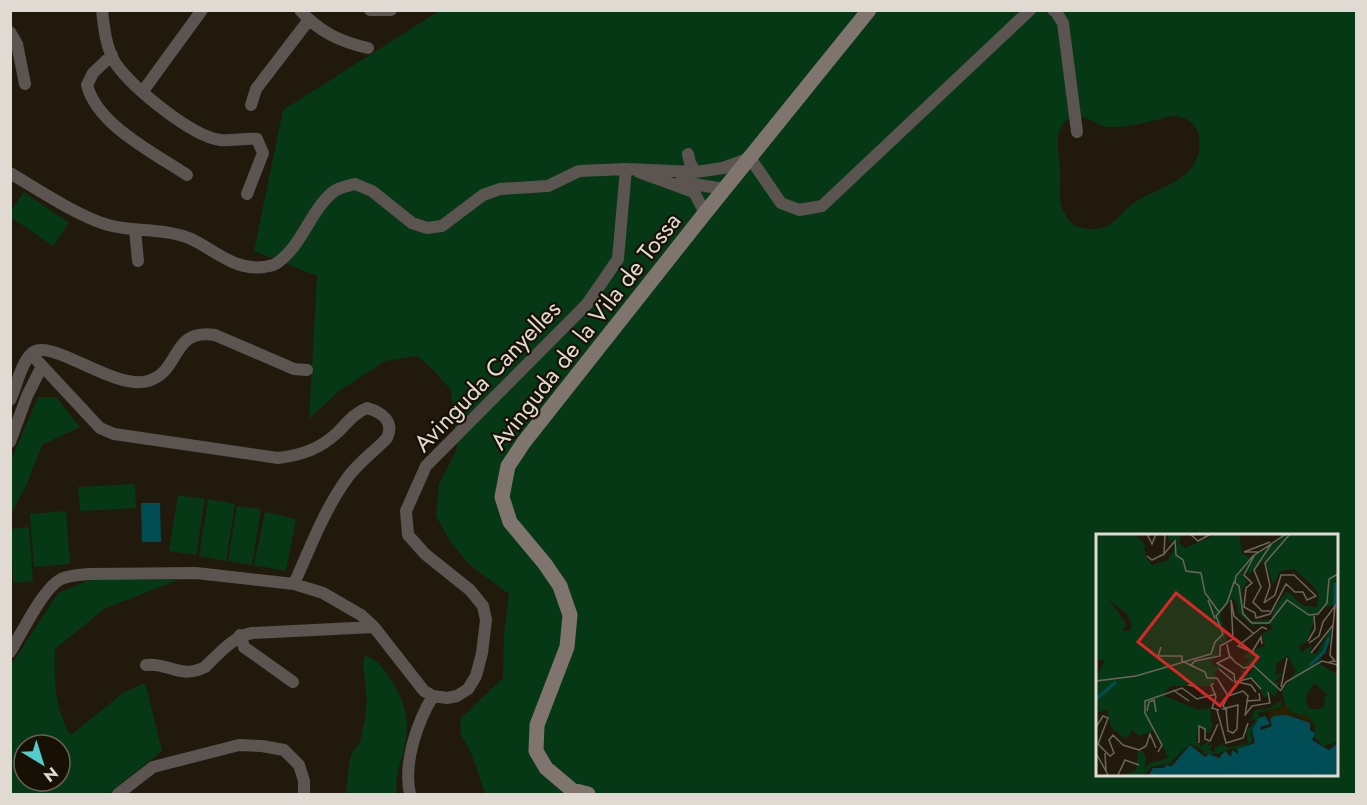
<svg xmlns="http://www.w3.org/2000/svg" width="1367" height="805" font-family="Jost,sans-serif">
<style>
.green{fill:#063815;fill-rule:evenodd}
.water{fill:#004d56}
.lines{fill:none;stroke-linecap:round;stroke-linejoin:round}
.street{stroke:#5b5450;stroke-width:12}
.secondary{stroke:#80756e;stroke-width:15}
.labels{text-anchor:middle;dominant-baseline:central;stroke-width:4.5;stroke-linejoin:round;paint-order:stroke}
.street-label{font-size:24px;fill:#e1dad2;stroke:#191005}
.inset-river{fill:none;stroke:#004d56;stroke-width:3}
.inset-road{fill:none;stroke:#6e665c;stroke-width:1.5}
.view{fill:#d62828;fill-opacity:0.15;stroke:#d62828;stroke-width:3}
.inset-edge{fill:none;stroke:#e1dad2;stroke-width:3}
</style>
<rect width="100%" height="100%" fill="#22190d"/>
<path class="green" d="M439,11H1356V794H485L470,750L461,736L460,719L503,678L504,633L509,594L470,565L452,544L436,516L439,484L457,449L451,390L432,369L417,356L385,361L339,391L309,419L317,276L254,251L283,110ZM1172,116C1205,116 1207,155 1186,174C1170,188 1146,192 1130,206C1121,213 1115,223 1105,227C1094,231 1085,229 1074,226C1055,205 1061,195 1060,170C1060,152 1051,130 1069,119C1073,117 1077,116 1082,117C1092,119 1098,126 1108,127C1130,128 1151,121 1172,116ZM1097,535H1336V774H1097Z
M24,192L69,223L53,246L11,217V211Z
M38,397H56L80,427L42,445L26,486L11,514V460Z
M135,484L136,508L80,511L78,487Z
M178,495L205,499L196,555L169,551Z
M208,499L235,504L226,561L199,556Z
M237,506L261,509L252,565L228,561Z
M66,511L70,564L34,567L30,514Z
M265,512L296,519L286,571L254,565Z
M29,527L33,581L13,583L11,529Z
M92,579L178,580L104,609L55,649C54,678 54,710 71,735L123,693L145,683L162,751L108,794H11V665L58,593ZM24,745H60V781H24Z
M365,655C380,661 386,671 394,685C409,709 410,730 402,757C398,770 395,781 397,794H346L349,763L352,753L360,742L365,719L367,701L363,664Z"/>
<path class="water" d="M141,503H160L161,542H142Z"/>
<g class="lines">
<path class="street" d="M102,10C104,28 106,49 116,64C133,88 191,136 220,140C232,141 245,138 257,139L263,153L247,194
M300,10C319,32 341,42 368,48
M370,10H391
M1053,10L1056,12L1063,23L1077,132
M10,32L17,44L25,84
M112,55L93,73L87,85C97,125 154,153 187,175
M143,91L202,10
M251,105L256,89L308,21
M688,154L690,163L696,172
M639,172L694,192L705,213
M10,173C37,189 79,217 108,225C134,232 163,228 189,238C214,249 234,271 264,267C268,266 273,266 277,263C302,246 310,211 333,192C339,187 348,186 355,184L372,191L412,223L427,228L442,226L483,195L500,189L548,186L579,171L626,169L696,172L723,168L750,158L781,203L799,210L822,206L1030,10
M680,182L725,189
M135,230L138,261
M31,354L100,428L114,434L278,458C302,455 320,449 338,432C347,423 354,413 367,408C381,412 395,421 387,438C374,452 359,462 348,477C324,510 310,548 294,584
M10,400C17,386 20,365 31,354C49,335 113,391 148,381C182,371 170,328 215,335L294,369L307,370
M10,442L27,396L42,366
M240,635L244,647L293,682
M10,652C22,633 43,588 61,579C70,575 79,575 89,574L196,573L294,584L323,593L361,615L374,627L424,691L433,696L447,698L457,696L468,689L476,676L482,653L486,620L483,606L470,590L425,554L408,535L406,511L426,466L587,304L618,259L626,169
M146,665C169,662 180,680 205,667C219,654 232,637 252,633L374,627
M118,794L153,767L239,745L262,746L284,750L299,765L304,781V794
M410,794C403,764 417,722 433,696"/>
<path class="secondary" d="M588,794L572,790L546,768L536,751L537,725L567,647L570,615L560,586L545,564L510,522L502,497L508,466L524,442L705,213L869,10"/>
</g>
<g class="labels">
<g class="street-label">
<text transform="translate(585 331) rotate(-52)">Avinguda de la Vila de Tossa</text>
<text transform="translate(487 376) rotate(-46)">Avinguda Canyelles</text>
</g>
</g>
<g transform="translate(1096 534)">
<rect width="242" height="242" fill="#22190d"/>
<path d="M0,0H38L48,9L50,23L56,31L72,26L81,9L78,5L73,9L72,0H85L83,9L89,14L122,0H143L146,19L152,23L184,6L185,0H241V70L229,73L219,84L210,109L202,112L206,118L216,111L213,120L221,119L236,92L234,108L222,129L241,140L242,208L227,212L218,203L219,191L211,182L182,176L190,174L186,157L200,137L192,122L181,129L179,141L188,140L179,147L183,149L179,163L172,157L170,164L167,162L158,145H139L148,140L144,138L146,135L154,140L155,133L141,129L151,130L154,125L148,124L150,119L169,112L166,100L176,95L174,90L156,91L142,79L141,69L136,64L124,80L131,106L121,112L122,120L115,127L118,132H125L118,140L121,145L112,152H75L66,161L102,176L114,174L116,193L113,200L103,191L100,206L105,212L113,207L112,211H117L113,215L119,219L118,214L126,210L132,214L152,209L150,197L161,186L155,185L159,176L171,175L185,167V173L162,179L164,186L155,196L156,208L141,217L137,214L120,220H106L107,216L94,210L74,229L55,233L49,241H27L40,236L42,217H47L50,224L49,238L52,230L72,224L59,196L43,202L36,196L31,204L25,202L15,193L11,176L0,179V142L9,127L0,125ZM169,26L177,50L185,37L198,35L216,51L223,61L221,73L207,72L191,57L177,75L176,85L155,87L147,75L146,56L151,48L147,40L149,37L154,40ZM13,65L31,80L36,91L34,97H27L30,90ZM218,149L232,161L228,164L229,172L223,175H213L211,170L210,162Z" fill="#063815" fill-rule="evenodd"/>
<path d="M190,172L198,180L211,182L219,193L200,182L174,185L172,177Z" fill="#292101"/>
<path d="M191,181L214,189V196L219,199L216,206L224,211L233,216L241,210V241H53L57,234H68L72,229L71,232H76L94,211L109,223L113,220L123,224L129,217L135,223L136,216L142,220V215L159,209L156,196L163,184L169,182L174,190L164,193L165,196L176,192L174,185L178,182Z" fill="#004d56"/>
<path class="inset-river" d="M239,49V72M214,131L228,118L233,103M0,165L20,148M118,241L162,226L186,201L181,182L195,217L217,233L242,231"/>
<path class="inset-road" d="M51,0L56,10L60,0M69,0L68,20L79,7L80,21L87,26L90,37L105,39L109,59L123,78M94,0L102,7L115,0M163,18H148L174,8M51,22L56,26L68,20M158,22L148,41L156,49L150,54L148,73L159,79L160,84L174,80L190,50L199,58H207L211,66L220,62L198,41H185L179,61L168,69M139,48L140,42L157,22L190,0M112,66L119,85M168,69L174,52L169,29L194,0M174,77H166L157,68L165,53L158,36L176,9M212,107L219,95L218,82M213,109L223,102L227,88L239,72L234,121L239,127L233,128M131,110L133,121L139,128L148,134L158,132L185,157M166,110L165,103L156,118L142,112L166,93L171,95M65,113L62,122H86V127L109,138L111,144H121L132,162M215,119L237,91M134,123L121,129L138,140L139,149M94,132L99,127L124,122V112L137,105L135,66L138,82L158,100M123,135L137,147M0,147L40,142L115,120L119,108L127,100L120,82L131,69L138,48L143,52L147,80L156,89H173L191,66L213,81L222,80L231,69L233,45L242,40M139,148L155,144L165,155M141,148L155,151L160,158M118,149L115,151L120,163L116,174L123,176M92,151L101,153L107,160M185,153L191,124M77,156L93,167M185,156L190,148L226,127L242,131M150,167L164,166L163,159M126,175H130L127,172L132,162L147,157L152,162L149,182M130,175L132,197L137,199L141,195L142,171L130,174M121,176L130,209L147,204L152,189M51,177L53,168L58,166L60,178M149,181L156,172L174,169L172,158M0,193L7,182L12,184L2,210L14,222L18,219L13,206L17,201L27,211L43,216M103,209V192L109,195V205L114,207L122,190M43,216L50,212L54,200L60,214M62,218L66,211L49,179V167L86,154L101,165L120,160M0,219L12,241M9,219L10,237M22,241L29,226L43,231"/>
<path class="view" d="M80,59L162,123L124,172L42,108Z"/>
<rect width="242" height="242" class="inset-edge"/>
</g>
<rect width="1367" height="805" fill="none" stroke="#e1dad2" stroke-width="24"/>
<g transform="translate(42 763) rotate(142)"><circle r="28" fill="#191005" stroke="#696157" stroke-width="1.5"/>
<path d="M0-4.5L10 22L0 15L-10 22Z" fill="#53cdcb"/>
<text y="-9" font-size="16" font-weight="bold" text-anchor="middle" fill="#e1dad2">N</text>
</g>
</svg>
